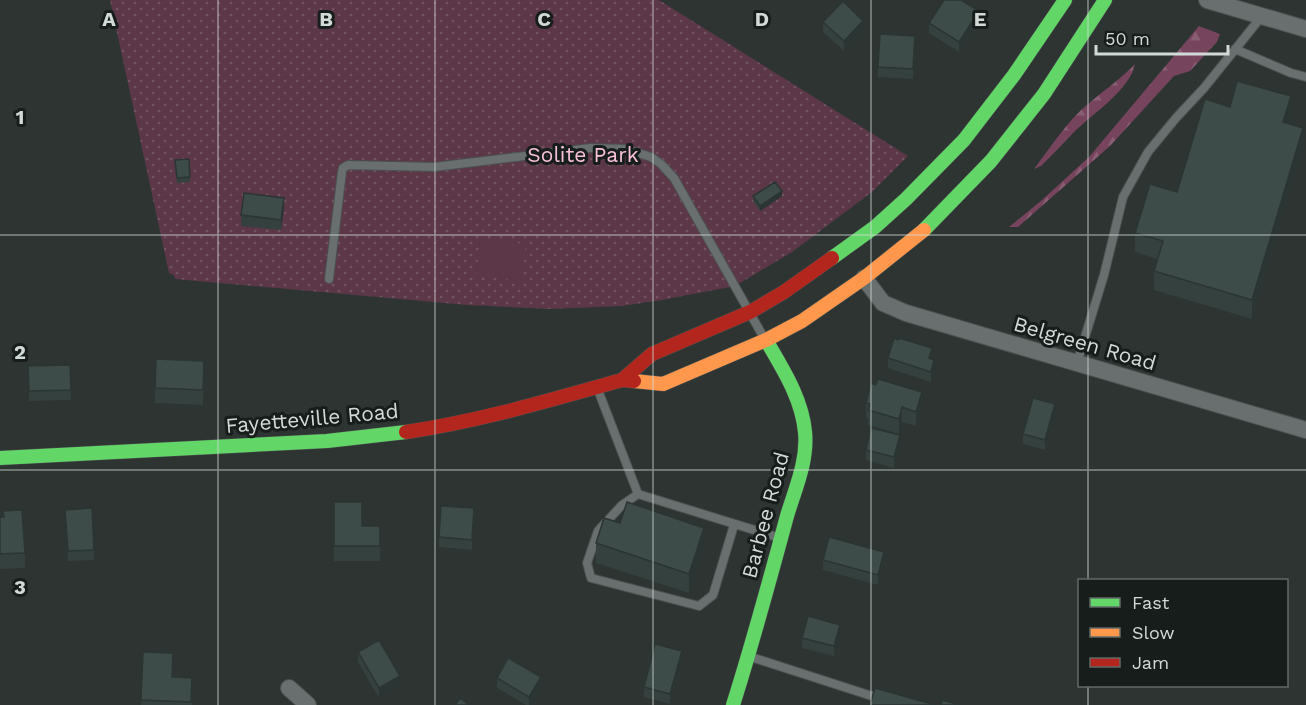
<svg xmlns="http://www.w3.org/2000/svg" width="1306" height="705" font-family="'Work Sans',sans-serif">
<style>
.grass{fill:url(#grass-dots)}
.forest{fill:url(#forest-firs)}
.pitch{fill:#5c3748}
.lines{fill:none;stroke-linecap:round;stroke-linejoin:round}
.lane-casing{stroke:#4b514f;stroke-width:10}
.street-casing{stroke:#4b514f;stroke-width:18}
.fast-casing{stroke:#4b514f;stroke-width:15}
.slow-casing{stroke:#4b514f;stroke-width:15}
.jam-casing{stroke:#4b514f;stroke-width:15}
.lane{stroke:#696f6e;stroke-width:8}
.street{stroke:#696f6e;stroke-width:16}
.fast{stroke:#63d668;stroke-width:14}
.slow{stroke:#ff974d;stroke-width:14}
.jam{stroke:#b3261e;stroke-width:14}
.wall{fill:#34413f}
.shaded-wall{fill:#2b3533}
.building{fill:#3d4c49;stroke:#2b3533;stroke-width:1.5}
.grid{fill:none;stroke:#d2dad8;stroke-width:1.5;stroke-opacity:0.55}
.labels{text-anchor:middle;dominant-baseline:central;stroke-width:6;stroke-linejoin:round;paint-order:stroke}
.park-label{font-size:21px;fill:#f8c1d9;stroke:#171d1b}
.street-label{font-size:21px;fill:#d2dad8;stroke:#171d1b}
.grid-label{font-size:20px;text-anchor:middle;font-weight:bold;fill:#d2dad8;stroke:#171d1b;stroke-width:6;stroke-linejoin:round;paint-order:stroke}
</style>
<defs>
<pattern id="grass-dots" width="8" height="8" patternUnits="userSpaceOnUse" patternTransform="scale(1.5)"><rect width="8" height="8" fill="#5c3748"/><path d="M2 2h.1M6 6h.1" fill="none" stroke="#725362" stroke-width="1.8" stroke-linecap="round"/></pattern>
<pattern id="forest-firs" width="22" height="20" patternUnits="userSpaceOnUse" patternTransform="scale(1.5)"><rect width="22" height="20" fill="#76445c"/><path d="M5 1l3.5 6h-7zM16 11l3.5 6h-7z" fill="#895e73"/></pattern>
</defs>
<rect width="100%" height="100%" fill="#2d3432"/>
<path class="grass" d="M110,0H659L908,156L872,192L792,252L735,286L662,300L622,306L549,309L467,305L175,279L174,275L169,273Z"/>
<path class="forest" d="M1199,26L1220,34L1217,42L1190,71L1174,76L1110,146L1018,227H1009L1042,200L1089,157Z
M1135,64C1130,90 1092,114 1073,133C1063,144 1052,155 1041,166L1034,169C1051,147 1067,121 1088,104C1104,90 1121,79 1135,64Z"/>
<path class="pitch" d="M480,239L526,244L522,281L476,276Z"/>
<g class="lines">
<g class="lane-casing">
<path id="lane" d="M1235,49L1291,73L1306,77
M329,279L342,172L343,168L348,165L434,167L591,148L626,149L651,157L661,164L674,178L764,338
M1077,363L1104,275L1123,197L1148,152L1176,118L1204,88L1262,16
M598,390L638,494L780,538
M638,494L622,505L598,531L587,563L591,578L699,606L713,595L734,525
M751,657L881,699"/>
</g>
<g class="street-casing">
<path id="street" d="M1207,0L1306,29
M864,278L883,303L906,313L1306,430
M289,688L308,705"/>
</g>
<g class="fast-casing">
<path id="fast" d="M924,230L991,161L1044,94L1105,0
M832,258L875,227L906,199L964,140L1014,75L1065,0
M0,458L327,441L406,432
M733,705C753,642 770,579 787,516C795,489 808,461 805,432C802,398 782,368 766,340"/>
</g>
<g class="slow-casing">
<path id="slow" d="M634,381L663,384L766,340L802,321L864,278L924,230"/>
</g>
<g class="jam-casing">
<path id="jam" d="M622,380L652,354L750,312L784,292L832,258
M406,432C480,421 551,400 622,380L634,381"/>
</g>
<use href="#lane" class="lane"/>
<use href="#street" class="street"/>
<use href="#fast" class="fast"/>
<use href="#slow" class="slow"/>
<use href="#jam" class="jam"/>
</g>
<path class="wall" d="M823,22L863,31L844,51L823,32Z
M979,22L959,52L929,33V23Z
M915,47L913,79L878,77V67Z
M1230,107L1291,115L1288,124L1303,147L1252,319L1154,290V271L1157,259L1135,252V233L1177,192Z
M175,166L190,177V182L177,183Z
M753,196H782L760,211L753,201Z
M284,208L281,230L241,226V215Z
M888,358L934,370L931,382L888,368Z
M70,365L71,400L29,401L28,366Z
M204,376L203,405L155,403V388Z
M866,403L922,407L916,426L902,422L899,434L868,425V418L866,417Z
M1055,414L1045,450L1023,444V434Z
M900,446L894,468L866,460V450Z
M334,502L362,526H380V561H334Z
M65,510L94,550V560L68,561Z
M3,511L25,553V568L0,569V517H3Z
M474,518L472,550L439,547V537Z
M620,523L704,547L689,593L596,563V543Z
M823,560L884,562L878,585L823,570Z
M840,635L834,656L802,648V638Z
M143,652L192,693V705H141Z
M358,652L400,686L379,698L358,662Z
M682,661L670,704L644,697V687Z
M497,678L541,687L531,705H526L497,688Z"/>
<path class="shaded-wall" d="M979,11V22L959,52V42Z
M863,21V31L844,51V41Z
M1291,96V115L1283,142V122Z
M1303,128V147L1252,319V300Z
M782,191V196L760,211V206Z
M284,198V208L281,230V220Z
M934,360V370L931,382V372Z
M922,392V407L916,426V412Z
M1055,404V414L1045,450V440Z
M902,407V422L899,434V419Z
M900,435V446L894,468V457Z
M474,508V518L472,550V540Z
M704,528V547L689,593V574Z
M884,552V562L878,585V575Z
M840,625V635L834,656V646Z
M682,651V661L670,704V694Z
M400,676V686L379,698V688Z
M541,677V687L531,705H529V697Z"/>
<path class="building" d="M944,0H961L979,11L959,42L929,23Z
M843,1L863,21L844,41L823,22Z
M880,34L915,36L913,69L878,67Z
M1237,81L1291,96L1283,122L1303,128L1252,300L1154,271L1163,241L1135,233L1150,184L1177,192L1205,99L1230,107Z
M189,159L190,177L177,178L175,160Z
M775,182L782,191L760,206L753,196Z
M244,193L284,198L281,220L241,215Z
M894,338L898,340L899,338L932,348L929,358L934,360L931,372L888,358Z
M156,359L204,361L203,390L155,388Z
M70,365L71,390L29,391L28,366Z
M878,379L922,392L916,412L902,407L899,419L868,410L870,404L866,403L871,383L876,385Z
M1033,398L1055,404L1045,440L1023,434Z
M871,428L900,435L894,457L866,450Z
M334,502H362V526H380V546H334Z
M627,502L704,528L689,574L596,543L604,518L620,523Z
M441,506L474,508L472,540L439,537Z
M92,508L94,550L68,551L65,510Z
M22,510L25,553L0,554V517H4L3,511Z
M829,537L884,552L878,575L823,560Z
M808,616L840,625L834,646L802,638Z
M379,640L400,676L379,688L358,652Z
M655,644L682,651L670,694L644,687Z
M143,652L173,653L172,677L192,678L191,702L141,700Z
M508,658L541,677L529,697L497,678Z
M875,688L935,705H870Z
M460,698L469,705H455Z
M942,700L960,705H941Z"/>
<path class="grid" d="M218,0V705M435,0V705M653,0V705M871,0V705M1088,0V580M0,235H1306M0,470H1306M1088,686V705"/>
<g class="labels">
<g class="park-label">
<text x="583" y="154">Solite Park</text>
</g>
<g class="street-label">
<text transform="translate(1085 343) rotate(16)">Belgreen Road</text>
<text transform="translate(312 418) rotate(-5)">Fayetteville Road</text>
<text transform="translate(765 515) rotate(-75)">Barbee Road</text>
</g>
</g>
<g class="grid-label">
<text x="109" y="26">A</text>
<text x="326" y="26">B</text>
<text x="544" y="26">C</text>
<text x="762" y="26">D</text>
<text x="980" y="26">E</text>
<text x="20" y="124">1</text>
<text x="20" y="359">2</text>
<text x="20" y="594">3</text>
</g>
<rect x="1078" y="579" width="210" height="108" fill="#171d1b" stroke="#626967" stroke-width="1.5"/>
<rect x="1090" y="598" width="30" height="9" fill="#63d668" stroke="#626967" stroke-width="1.5"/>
<text x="1132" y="609" font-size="18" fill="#d2dad8">Fast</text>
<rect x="1090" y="628" width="30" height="9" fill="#ff974d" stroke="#626967" stroke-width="1.5"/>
<text x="1132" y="639" font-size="18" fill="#d2dad8">Slow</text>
<rect x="1090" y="658" width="30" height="9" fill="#b3261e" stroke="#626967" stroke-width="1.5"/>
<text x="1132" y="669" font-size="18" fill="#d2dad8">Jam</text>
<path d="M1096 45v9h132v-9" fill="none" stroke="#d2dad8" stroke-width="3"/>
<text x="1105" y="45" font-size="18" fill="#d2dad8" stroke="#171d1b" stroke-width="4.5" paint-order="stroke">50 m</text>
</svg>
